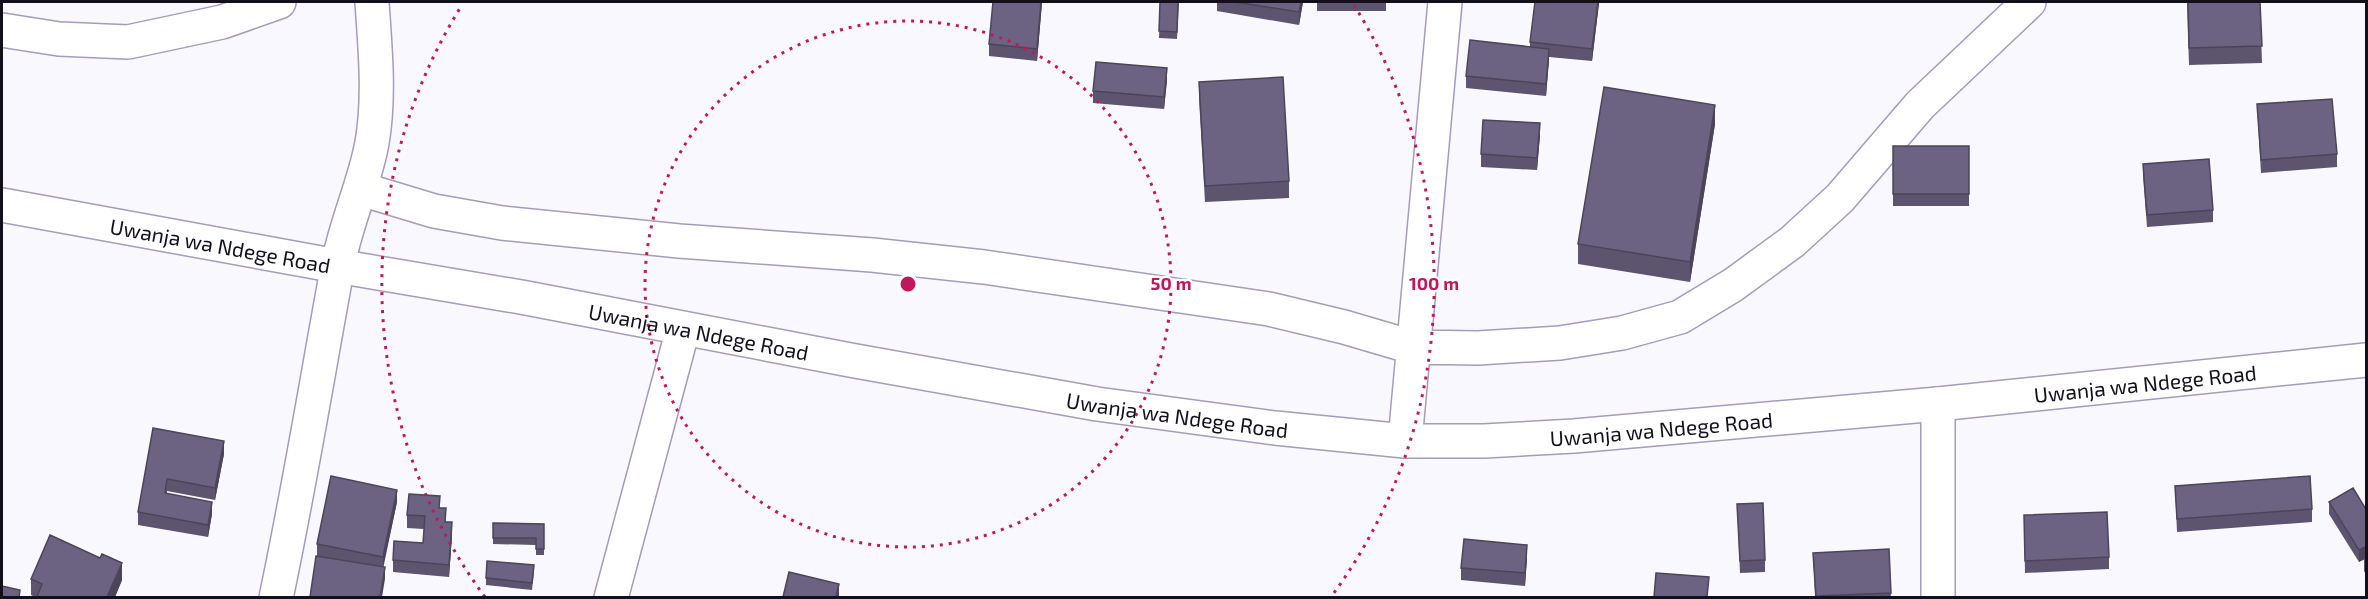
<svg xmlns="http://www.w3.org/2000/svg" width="2368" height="599" font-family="'Exo 2',sans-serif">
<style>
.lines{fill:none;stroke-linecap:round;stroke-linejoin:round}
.minor-casing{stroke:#a59bbc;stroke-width:36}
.major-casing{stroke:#a59bbc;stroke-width:36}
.minor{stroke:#fff;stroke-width:33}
.major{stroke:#fff;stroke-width:33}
.wall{fill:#5d546f}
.shaded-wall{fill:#4c455a}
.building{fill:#6c6281;stroke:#4c455a;stroke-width:1.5}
.ring{fill:none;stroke:#c2185b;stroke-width:3;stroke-dasharray:3 6}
.labels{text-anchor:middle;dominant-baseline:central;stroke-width:4.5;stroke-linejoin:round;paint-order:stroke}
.street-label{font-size:21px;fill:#130f1b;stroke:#fff}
.centre{fill:#c2185b;stroke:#fff;stroke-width:3}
.ring-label{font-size:18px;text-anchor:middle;font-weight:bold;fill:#c2185b;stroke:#fff;stroke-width:4.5;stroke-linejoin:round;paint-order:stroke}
</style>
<rect width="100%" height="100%" fill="#faf8ff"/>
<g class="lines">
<g class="minor-casing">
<path id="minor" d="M2,30L59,39L128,42L222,22L279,2
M361,189L434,211L502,223L679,241L872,255L984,267L1269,309L1344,327L1412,347L1478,348L1560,343L1622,333L1680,317L1733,285L1792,242L1840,198L1920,105L2029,2
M1405,441L1445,2
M276,598C299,489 317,379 337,270C344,227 364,186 372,143C380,96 375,48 372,2
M611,598L683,329
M1938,598V404"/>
</g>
<g class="major-casing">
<g id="major">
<path id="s1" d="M2,205L337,266L521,297L850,360L1097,404L1275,428L1405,441H1484L1574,436L1938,404L2366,360"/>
</g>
</g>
<use href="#minor" class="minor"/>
<use href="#major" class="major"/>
</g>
<path class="wall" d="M1042,2L1037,61L989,56V44Z
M1160,2H1179L1177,39L1159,38Z
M1217,2H1303L1299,25L1217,11Z
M1317,2H1386V11H1317Z
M1599,2L1592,61L1549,57L1546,96L1466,88V76L1530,47V42Z
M2187,2H2260L2262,63L2189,65Z
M1167,80L1164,109L1093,103V91Z
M1199,82L1289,181V198L1205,202L1199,98Z
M2257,104L2337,154V167L2261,173Z
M1715,124L1690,282L1578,264V244Z
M1540,135L1537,170L1481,167V154Z
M1893,146H1969V206H1893Z
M2143,164L2213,210V222L2147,227L2143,176Z
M153,428L224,454L215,500L167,491V494L212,514L208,537L138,525V512Z
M2175,486L2312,509V522L2177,532Z
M397,502L383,566L385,579L317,556V544Z
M2329,502L2367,511V576L2364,571V559L2359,562L2329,514Z
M1737,504L1765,560V572L1740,573Z
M440,508L452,535L449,577L393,572V560L423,543L424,529L407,528V515Z
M2024,515L2109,557V569L2025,573Z
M493,523L544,524V555H536V545L493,544Z
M1889,549L1891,597H1815L1813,553Z
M1527,557L1525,586L1461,580V568Z
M534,572L532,590L486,585V578Z
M31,579L122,580L115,597H35L31,595Z"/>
<path class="shaded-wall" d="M1041,2H1042V3L1037,61V49Z
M1301,2H1303L1299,25V12Z
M1598,2H1599V4L1592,61V49Z
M1549,49V61L1546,96V84Z
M1167,68V80L1164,109V97Z
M1715,105V124L1690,282V262Z
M1540,123V135L1537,170V158Z
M224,441V454L215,500V488Z
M397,490V502L383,569V557Z
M212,502V514L208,537V525Z
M452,522V535L449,577V565Z
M1527,545V557L1525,586V573Z
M2367,546V558L2359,562V550Z
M122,563V580L115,597H107Z
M385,567V579L382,597H380Z
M839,584V597H836Z"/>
<path class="building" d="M993,2H1041L1037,49L989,44Z
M1160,2H1178L1177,32L1159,31Z
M1235,2H1301L1299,12Z
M1535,2H1598L1592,49L1530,42Z
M2188,2H2260L2262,46L2189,48Z
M1470,40L1549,49L1546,84L1466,76Z
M1096,62L1167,68L1164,97L1093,91Z
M1283,77L1289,181L1205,186L1199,82Z
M1604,87L1715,105L1690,262L1578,244Z
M2332,99L2337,154L2261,160L2257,104Z
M1483,120L1540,123L1537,158L1481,154Z
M1893,146H1969V194H1893Z
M2209,159L2213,210L2147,215L2143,164Z
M153,428L224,441L215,488L167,479L165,493L212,502L208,525L138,512Z
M331,476L397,490L383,557L317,544Z
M2310,476L2312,509L2177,519L2175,486Z
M2353,488L2367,511V546L2359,550L2329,502Z
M409,494L440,496L439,508H446L445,522H452L449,565L393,560L394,541L423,543L425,516L407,515Z
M1763,503L1765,560L1740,561L1737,504Z
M2107,512L2109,557L2025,561L2024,515Z
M493,523L544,524V549H536V538H493Z
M50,535L100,558L102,554L122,563L107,597H37L42,584L31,579Z
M1464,539L1527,545L1525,573L1461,568Z
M1889,549L1891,593L1816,596L1813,553Z
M316,556L385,567L380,597H310Z
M487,561L534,565L532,583L486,578Z
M789,572L839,584L836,597H783Z
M1656,573L1709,577L1707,597H1654Z
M2,586L20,590L19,597H2Z"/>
<g class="ring">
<circle cx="908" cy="284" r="263"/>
<path d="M485 597A526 526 0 0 1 462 5M1354 5A526 526 0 0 1 1331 597"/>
</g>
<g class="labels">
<g class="street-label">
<text stroke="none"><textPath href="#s1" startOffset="222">Uwanja wa Ndege Road</textPath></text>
<text stroke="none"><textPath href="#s1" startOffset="708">Uwanja wa Ndege Road</textPath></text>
<text stroke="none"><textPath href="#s1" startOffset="2166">Uwanja wa Ndege Road</textPath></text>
<text stroke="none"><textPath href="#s1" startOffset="1194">Uwanja wa Ndege Road</textPath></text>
<text stroke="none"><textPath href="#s1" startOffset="1680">Uwanja wa Ndege Road</textPath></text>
</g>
</g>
<circle cx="908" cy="284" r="9" class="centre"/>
<g class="ring-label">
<text x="1171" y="290">50 m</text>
<text x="1434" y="290">100 m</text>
</g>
<rect width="2368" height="599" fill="none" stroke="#130f1b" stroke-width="6"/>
</svg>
